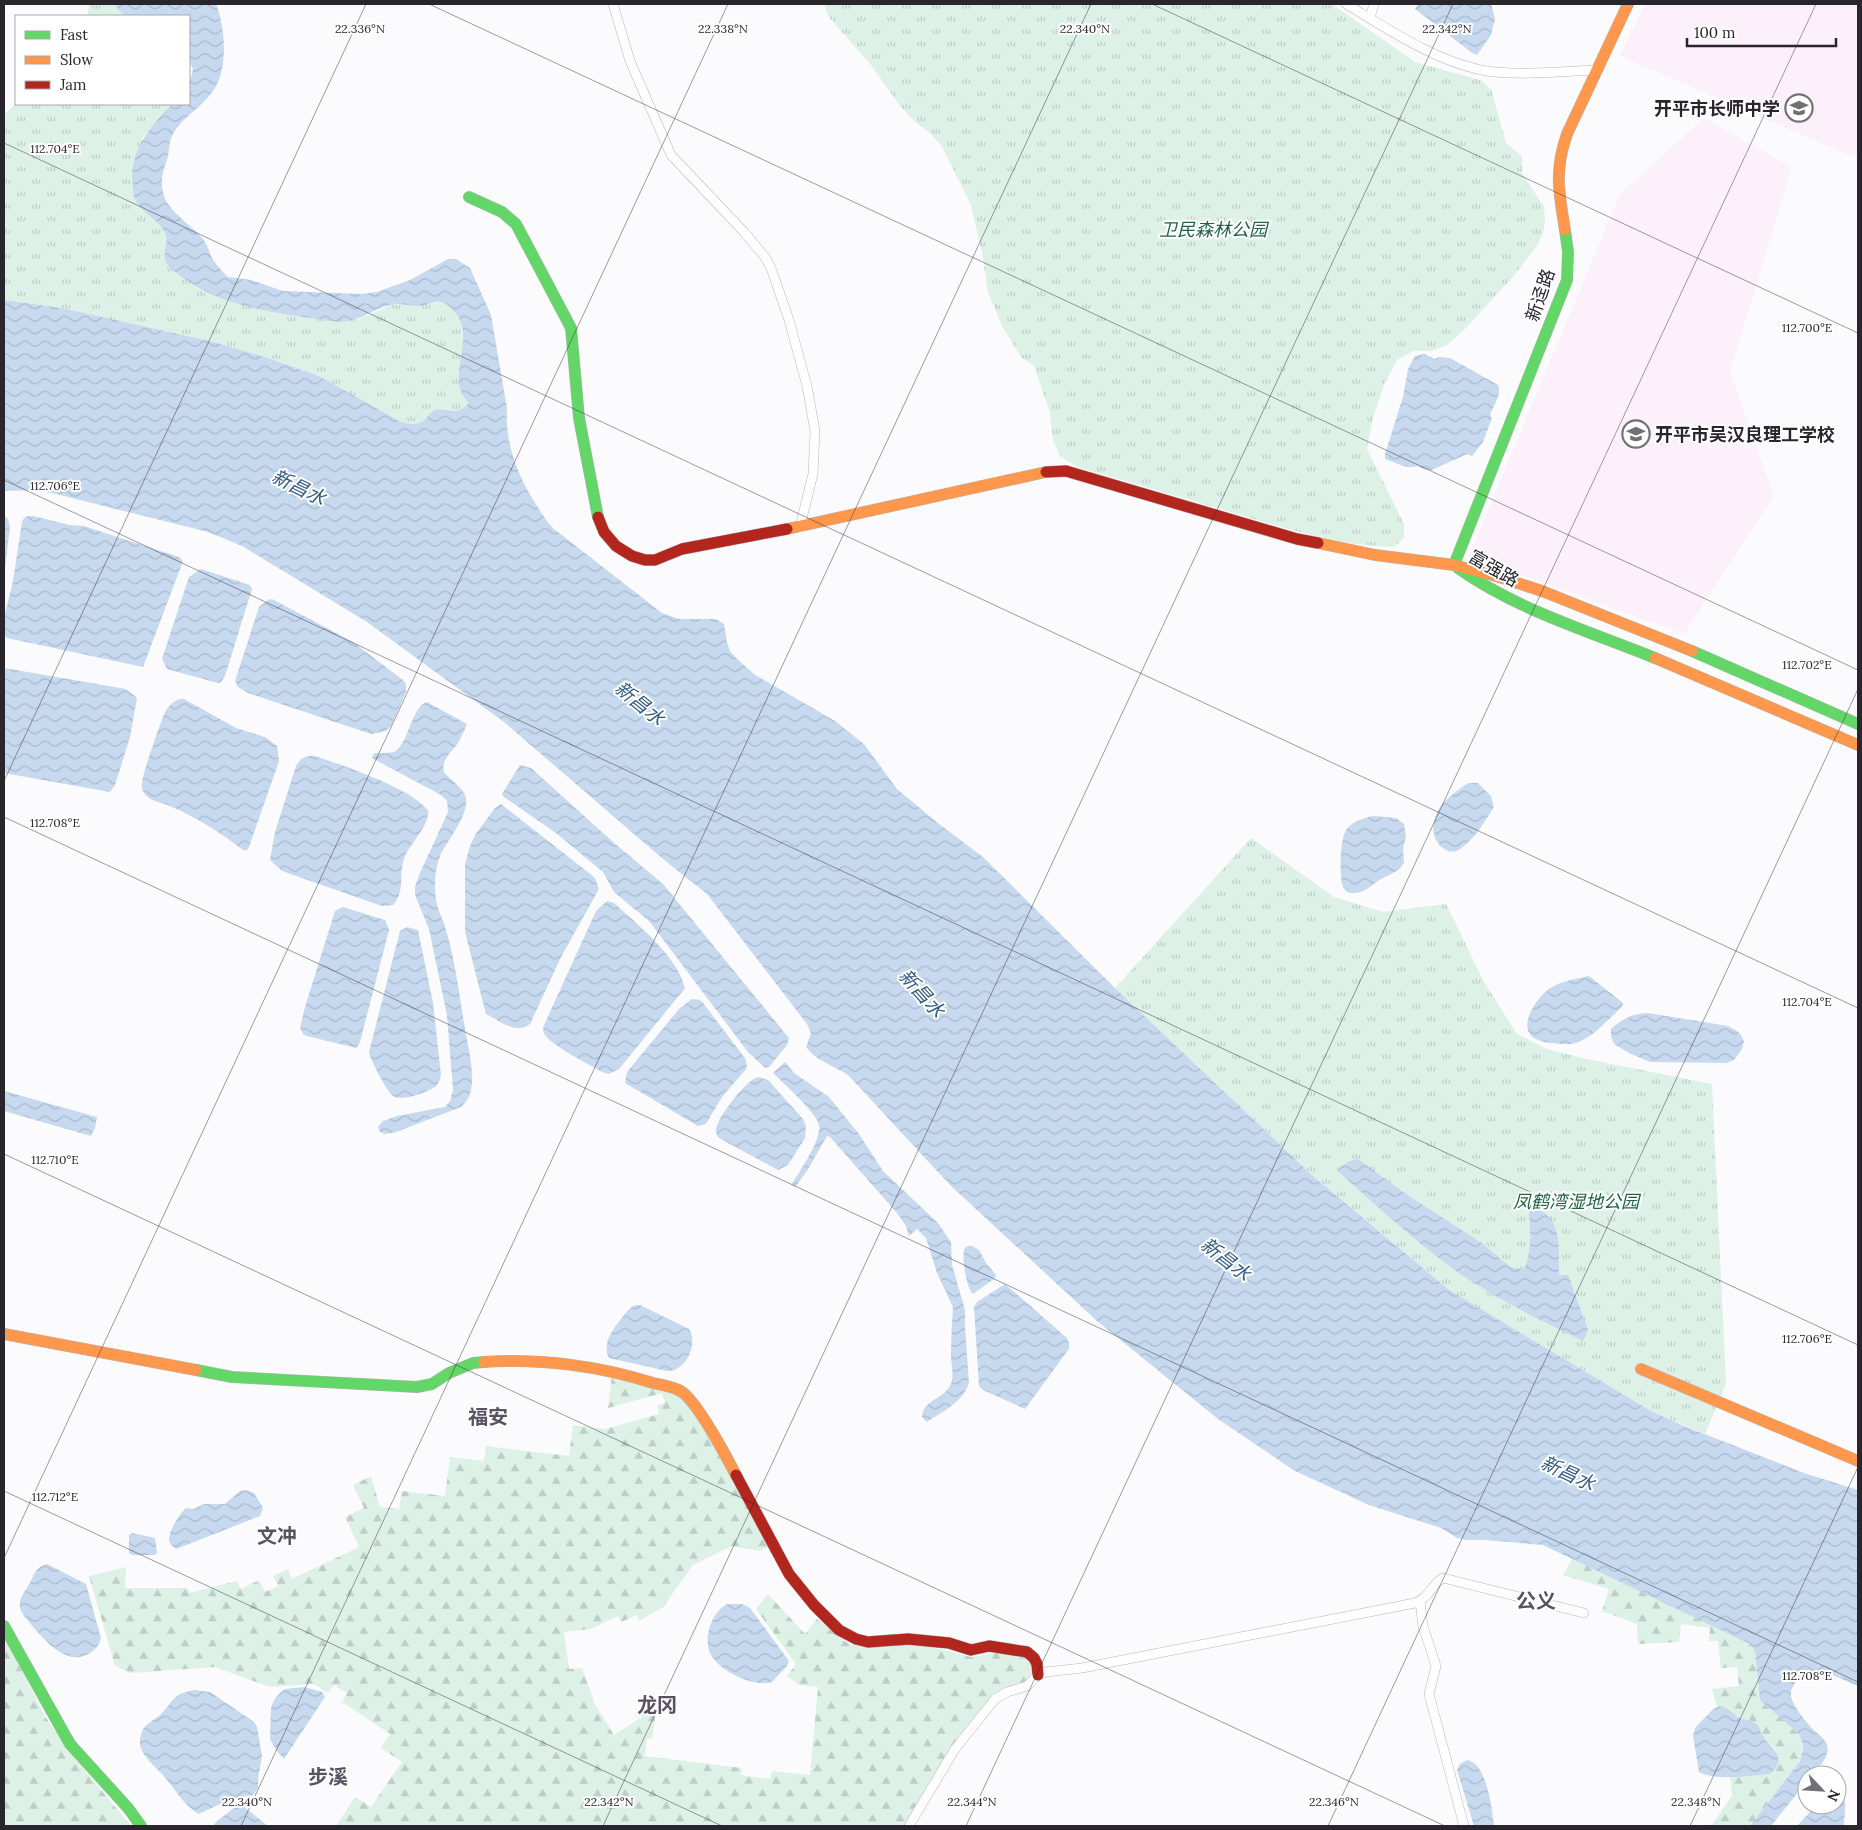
<svg xmlns="http://www.w3.org/2000/svg" width="1862" height="1830" font-family="Lora,'Noto Sans SC',serif">
<style>
.education{fill:#fcf1fa}
.grass{fill:url(#grass-tufts)}
.forest{fill:url(#forest-firs)}
.water{fill:url(#water-waves)}
.lines{fill:none;stroke-linecap:round;stroke-linejoin:round}
.street-casing{stroke:#b8b6bb;stroke-width:10}
.fast-casing{stroke:#b8b6bb;stroke-width:12}
.slow-casing{stroke:#b8b6bb;stroke-width:12}
.jam-casing{stroke:#b8b6bb;stroke-width:12}
.street{stroke:#fefeff;stroke-width:9}
.fast{stroke:#63d668;stroke-width:11}
.slow{stroke:#ff974d;stroke-width:11}
.jam{stroke:#b3261e;stroke-width:11}
.ticks{fill:none;stroke:#28252d;stroke-width:1;stroke-opacity:0.45}
.labels{text-anchor:middle;dominant-baseline:central;stroke-width:4;stroke-linejoin:round;paint-order:stroke}
.poi-label{font-size:18px;font-weight:bold;fill:#28252d;stroke:#fff;text-anchor:end}
.park-label{font-size:18px;font-style:italic;fill:#216346;stroke:#fff}
.street-label{font-size:18px;fill:#28252d;stroke:#fff}
.water-label{font-size:19px;font-style:italic;fill:#335a83;stroke:#fff}
.quarter-label{font-size:20px;font-weight:bold;fill:#585263;stroke:#fff}
.ticks-label{font-size:12px;text-anchor:middle;fill:#28252d;stroke:#fff;stroke-width:4;stroke-linejoin:round;paint-order:stroke}
</style>
<defs>
<pattern id="grass-tufts" width="24" height="20" patternUnits="userSpaceOnUse" patternTransform="scale(1.25)"><rect width="24" height="20" fill="#ddf1e7"/><path d="M3 7l-1-3M5 7V3M7 7l1-3M15 17l-1-3M17 17v-4M19 17l1-3" fill="none" stroke="#becec6"/></pattern>
<pattern id="forest-firs" width="22" height="20" patternUnits="userSpaceOnUse" patternTransform="scale(1.25)"><rect width="22" height="20" fill="#ddf1e7"/><path d="M5 1l3.5 6h-7zM16 11l3.5 6h-7z" fill="#becec6"/></pattern>
<pattern id="water-waves" width="16" height="10" patternUnits="userSpaceOnUse" patternTransform="scale(1.25)"><rect width="16" height="10" fill="#c6d9ef"/><path d="M0 5q4-4 8 0t8 0" fill="none" stroke="#aabacd"/></pattern>
</defs>
<rect width="100%" height="100%" fill="#fbfafc"/>
<path class="education" d="M1645,4H1858V159L1620,56Z
M1704,118L1792,167L1730,372L1774,496L1684,634L1469,556L1620,194Z"/>
<path class="grass" d="M89,4H114L124,16H87Z
M824,4H1332L1415,62L1480,80L1491,89L1506,143L1522,156V173L1544,207L1545,221L1543,233L1537,246L1512,278L1462,332L1447,345L1431,351H1413L1397,360L1385,383L1373,417L1367,449L1404,524V538L1394,547C1339,546 1287,529 1234,513C1182,498 1130,482 1077,467L1060,456L1053,441L1050,413L1034,366L1021,357L1002,326L988,292L982,253L971,205L941,145L929,132L915,122L900,106L871,65L828,16Z
M16,103L172,104L143,137L135,200L141,208L157,222L167,234L168,239L164,255L167,265L192,284L226,299L358,319L392,305L443,302C464,313 465,336 463,357C462,362 460,368 460,373C460,382 466,394 469,403C455,416 451,407 436,410C432,411 431,413 429,415C420,426 414,425 401,422L319,376L268,358L214,342L62,308L4,300V115Z
M1251,838L1334,897L1383,912L1446,904L1484,982L1517,1034L1547,1049L1587,1059L1712,1084L1726,1384L1705,1434L1651,1411L1448,1289L1313,1176L1115,988Z"/>
<path class="forest" d="M612,1374L682,1396L725,1458L771,1546L760,1551L732,1546L693,1565L663,1607L639,1621L637,1615L621,1622L618,1616L591,1629L564,1632L569,1669L582,1668L595,1704L614,1735L642,1717L638,1710L648,1703L656,1712L652,1739L647,1738L645,1756L742,1768L741,1775L770,1779L772,1771L810,1775L818,1687L799,1685L787,1676L796,1664L756,1609L768,1594L805,1634L817,1619L843,1640L850,1644L866,1647L911,1642L971,1657L1003,1652L1025,1658L1031,1664V1674L1024,1684L999,1693L985,1704L927,1786L907,1826H336L355,1797L371,1807L402,1762L381,1748L390,1734L342,1702L347,1693L334,1685L328,1693L314,1684L270,1687L215,1667L131,1673L115,1666L89,1576L126,1567L125,1588H188L190,1593L237,1581L241,1589L259,1580L265,1592L278,1586L273,1576L288,1569L292,1579L359,1547L345,1517L364,1508L353,1485L371,1476L380,1507L399,1509L402,1491L445,1496L450,1457L484,1461L486,1446L569,1456L573,1425L605,1429L659,1414L657,1405L665,1403L662,1393L608,1408Z
M1572,1559L1742,1639L1750,1644L1755,1651L1760,1700L1799,1734C1803,1744 1803,1751 1800,1761L1750,1826H1711L1732,1796L1730,1776L1769,1774L1776,1750L1763,1736L1755,1723L1740,1718L1724,1707H1717L1712,1689L1739,1686L1737,1667L1721,1668L1718,1641H1709L1710,1628L1681,1624L1679,1642L1638,1644L1637,1624L1602,1611L1609,1589L1563,1575Z
M4,1636L46,1718L86,1772L131,1826H4Z"/>
<path class="water" d="M114,4H216C225,26 228,64 216,86C205,106 184,115 173,134C168,143 170,151 167,160C161,175 159,189 168,204C177,217 193,227 203,239C207,245 209,250 211,256C215,264 222,271 228,277L251,280L283,291L361,294L377,292L410,280L448,259H456L470,268L491,315L507,408C505,442 516,471 533,500C540,510 545,520 554,529L662,613L679,619H716L724,624L727,642L730,651L736,658L755,675L771,684L835,721L864,744L897,789L939,824L983,857L1115,988L1313,1176L1448,1289L1651,1411L1684,1426L1804,1473L1858,1490V1686C1841,1679 1813,1662 1798,1679C1795,1683 1791,1688 1791,1693C1789,1701 1806,1722 1812,1728C1816,1733 1825,1738 1827,1745C1831,1756 1818,1768 1812,1775H1807V1781L1771,1826H1750L1800,1761L1803,1750L1802,1742L1799,1734L1760,1700L1755,1651L1750,1644L1543,1545L1484,1540H1466L1457,1538L1441,1528L1369,1505L1295,1471L1218,1419L1097,1321L951,1186L848,1075C833,1065 816,1061 806,1047L811,1033L807,1024L707,894L663,859L504,722L367,622L242,546L208,532L52,493L34,490L4,491V300L62,308L214,342L268,358L319,376L401,422C414,425 420,426 429,415C431,413 432,411 435,410C450,407 455,417 469,403C463,397 460,391 459,383C457,358 473,331 453,310C448,305 444,301 437,302C430,302 425,306 418,306C409,306 400,303 391,305C371,309 360,322 338,322C284,314 222,309 178,274C175,271 169,268 167,264C159,253 173,242 162,228C155,218 142,212 136,201C133,197 133,191 133,186C128,152 150,127 172,104H189V85L193,69L189,60V16H124Z
M1418,4H1491L1495,19L1491,35L1477,55L1472,53L1415,9Z
M1425,354L1434,359L1440,357L1450,358L1498,385C1502,396 1493,405 1490,415L1492,418L1483,442L1472,456L1467,454L1432,470H1426L1417,466C1407,470 1395,462 1385,459V454L1403,397L1408,369L1415,356Z
M4,516L8,519L10,526L4,578Z
M28,516H33L70,525L84,526L179,557L183,561L143,667L7,638L4,634V618L13,581L22,522L24,518Z
M201,569L250,585L252,589L225,676L221,682L218,683L167,669L162,659L189,577Z
M272,599L353,642L404,681L406,684V692L391,726L386,731L371,734L248,693L238,687L235,681L259,607L268,600Z
M4,668L126,689L137,698L130,737L115,785L110,792L4,773Z
M180,699H184L236,728L265,737L277,746L279,761L249,847L247,850H243C221,833 196,817 170,806C161,802 145,801 142,788C140,780 153,746 156,736C162,722 164,704 180,699Z
M427,702L467,724C464,730 462,737 458,743C451,753 441,759 444,772C450,780 464,788 466,798C469,815 447,841 440,856C434,871 434,889 437,905C439,913 444,921 446,930C455,960 459,993 464,1023C467,1043 473,1064 472,1083C471,1093 469,1100 461,1107L396,1132L385,1134L380,1132L378,1127L383,1121L397,1116L445,1107L450,1101L453,1090L447,1015L429,929L415,895V887L420,873L448,812L447,801L441,795L372,758L374,753C377,753 392,753 394,752C408,746 411,707 427,702Z
M308,756H315C342,765 414,789 428,811C430,824 411,843 405,856C398,872 406,892 393,905L382,906L282,871L270,860L275,832L296,766L301,759Z
M520,765L531,768L613,842L663,884L789,1038L787,1045L769,1067L765,1068L748,1052L649,921L614,892L603,872L556,833L504,797L502,794Z
M1469,783H1478L1491,796L1494,807C1484,822 1475,839 1460,849C1449,857 1436,845 1434,834C1432,829 1434,820 1436,815C1439,804 1459,788 1469,783Z
M501,804L589,873L595,878L599,889L562,955L530,1024C516,1035 500,1021 486,1014L465,932V864L470,846L475,835L495,808Z
M1373,816L1396,818L1404,824L1406,836L1403,849L1404,863C1399,872 1388,875 1379,880C1372,885 1362,895 1352,893C1348,893 1345,890 1343,887C1339,877 1340,839 1346,830C1351,822 1364,818 1373,816Z
M607,901L614,903C638,925 677,956 685,988L619,1069L609,1074L602,1072C590,1065 551,1045 545,1035C542,1030 543,1027 545,1023L596,911Z
M343,907L385,920L389,930L360,1042L356,1048L307,1036L304,1035L300,1028L305,1007L335,911Z
M407,927L418,930L433,1003L441,1075C440,1078 439,1083 436,1086C430,1092 400,1102 393,1096C386,1090 371,1061 369,1052L400,931Z
M1589,976L1623,1003L1622,1007C1608,1019 1594,1037 1576,1043C1569,1045 1560,1044 1553,1043C1548,1043 1542,1042 1538,1040C1514,1031 1536,998 1549,989C1560,981 1576,979 1589,976Z
M692,999L700,1000L703,1003L745,1058L747,1065L746,1069L722,1097L706,1124L698,1126L625,1083L627,1072L680,1008Z
M1648,1013L1728,1026L1737,1031L1741,1035L1744,1041L1742,1049L1734,1060L1727,1063L1650,1062L1629,1053L1614,1044L1611,1036V1029C1623,1018 1632,1014 1648,1013Z
M785,1062L794,1073L829,1097L859,1134L883,1171L938,1223L951,1242L952,1265L965,1310V1325L969,1383C963,1402 942,1412 927,1422L922,1417C923,1400 943,1399 950,1386C955,1376 951,1365 951,1355C951,1339 952,1323 953,1307L937,1273L926,1238L917,1229L909,1236L906,1226L897,1213L830,1137L827,1136L807,1171L795,1187L792,1184C800,1171 822,1139 819,1125C817,1113 783,1083 773,1073Z
M758,1077L768,1080L803,1119L806,1126L805,1138L788,1165L778,1170L719,1138C717,1135 716,1134 716,1130C717,1118 746,1080 758,1077Z
M4,1091L97,1117L95,1128L91,1136L4,1111Z
M1358,1159L1403,1192L1483,1244L1509,1266L1517,1269H1524C1533,1251 1530,1228 1529,1209L1537,1208C1564,1222 1558,1248 1559,1275H1568L1588,1330L1583,1341C1540,1320 1495,1298 1456,1271C1415,1241 1376,1206 1339,1172V1168L1348,1162Z
M968,1246H972L979,1250L986,1263L996,1275L995,1278L973,1294C966,1288 961,1255 965,1248Z
M1005,1284L1067,1338L1069,1343V1349L1025,1409L983,1390L979,1386L974,1307L977,1302Z
M635,1305H640L689,1329C699,1345 685,1372 667,1371L609,1358C602,1344 612,1330 621,1319C626,1313 628,1309 635,1305Z
M246,1490L254,1493L263,1508L260,1516L176,1549C173,1547 170,1544 169,1540C169,1531 179,1514 186,1508L194,1509L204,1504H225L240,1491Z
M132,1533L155,1538L157,1553L155,1555H132L129,1553V1535Z
M47,1564L86,1584L101,1638C99,1645 96,1649 90,1653C67,1668 44,1640 30,1623C27,1619 21,1614 20,1607C18,1599 26,1590 30,1583C34,1574 37,1566 47,1564Z
M727,1604H742L750,1608L789,1661L787,1666L772,1682C754,1688 720,1671 711,1655C702,1639 712,1612 727,1604Z
M304,1687L322,1692L325,1697L284,1759L276,1750L270,1739L271,1708L274,1700L280,1693L285,1689Z
M194,1690L210,1692L254,1722L257,1727L262,1756L258,1778V1788L253,1795L234,1798L198,1814C180,1801 176,1790 162,1774C151,1762 134,1751 142,1732C145,1723 155,1720 161,1714C175,1700 171,1695 194,1690Z
M1720,1706C1728,1707 1733,1714 1740,1718C1745,1720 1751,1720 1755,1723C1760,1725 1760,1732 1763,1736C1771,1748 1790,1759 1769,1774C1750,1776 1714,1781 1699,1772L1693,1736L1695,1728L1713,1709Z
M1467,1760C1487,1763 1492,1809 1494,1826H1474L1457,1770L1460,1764Z
M1837,1787C1849,1796 1844,1812 1844,1826H1797L1809,1813L1813,1805H1837Z
M243,1806L268,1826H214L215,1823L234,1808Z"/>
<g class="lines">
<g class="street-casing">
<path id="street" d="M613,4L630,61L671,155L744,232L765,257L771,268L789,320L807,386L815,431L813,474L800,527
M1346,4C1388,29 1438,63 1487,71C1521,76 1562,71 1597,70
M1370,18L1374,4
M1420,1601L1423,1626L1436,1666L1429,1694L1464,1826
M909,1826L955,1749L995,1699L1007,1692L1027,1686L1038,1675L1046,1672L1082,1668L1415,1603C1431,1597 1431,1584 1443,1578L1584,1613"/>
</g>
<g class="fast-casing">
<path id="fast" d="M469,197L502,212L516,224L571,328L579,418L598,517
M1454,565L1567,280L1568,252L1565,230
M1458,568C1517,610 1589,631 1655,658
M1692,651L1858,724
M196,1370L232,1377L417,1387L432,1384L449,1373L473,1363L484,1362
M4,1626L70,1744L128,1808L141,1826"/>
</g>
<g class="slow-casing">
<path id="slow" d="M1565,230C1559,193 1554,171 1567,134L1628,4
M787,529L1046,472
M1318,543L1375,555L1454,565L1496,576L1542,591L1692,651
M1655,658L1858,745
M4,1334L196,1370
M484,1362C540,1358 600,1366 653,1383C662,1385 675,1387 682,1392C699,1404 726,1456 736,1475
M1641,1369L1858,1461"/>
</g>
<g class="jam-casing">
<path id="jam" d="M1046,472L1066,471L1297,539L1318,543
M598,517L604,532L616,546L632,556L645,560H655L682,549L787,529
M736,1475L789,1574L814,1605L839,1630L856,1639L868,1642L908,1639L949,1643L971,1650L989,1646L1027,1652L1034,1658L1037,1664L1038,1675"/>
</g>
<use href="#street" class="street"/>
<use href="#fast" class="fast"/>
<use href="#slow" class="slow"/>
<use href="#jam" class="jam"/>
</g>
<path class="ticks" d="M429,4L1858,670M1152,4L1858,333M4,143L1858,1008M4,480L1858,1345M4,781L366,4M4,817L1858,1682M4,1154L1445,1826M4,1491L722,1826M4,1558L728,4M241,1826L1091,4M603,1826L1453,4M966,1826L1816,4M1328,1826L1858,689M1690,1826L1858,1467"/>
<defs>
<g id="school-ring" transform="scale(1.4375)"><circle r="9.5" fill="#fff" stroke="#727075" stroke-width="1.5"/><path d="M0-5L7-2L0 1L-7-2ZM-4 1L0 2.5L4 1V4Q0 6-4 4Z" fill="#727075"/></g>
</defs>
<g fill-rule="evenodd">
<use href="#school-ring" x="1799" y="108"/>
<use href="#school-ring" x="1636" y="434"/>
</g>
<g class="labels">
<g class="poi-label">
<text x="1780" y="108">开平市长师中学</text>
<text x="1655" y="434" text-anchor="start">开平市吴汉良理工学校</text>
</g>
<g class="park-label">
<text x="1213" y="229">卫民森林公园</text>
<text x="1576" y="1201">凤鹤湾湿地公园</text>
</g>
<g class="street-label">
<text transform="translate(1540 295) rotate(-71)">新迳路</text>
<text transform="translate(1494 568) rotate(30)">富强路</text>
</g>
<g class="water-label">
<text transform="translate(299 487) rotate(26)">新昌水</text>
<text transform="translate(640 703) rotate(39)">新昌水</text>
<text transform="translate(922 993) rotate(48)">新昌水</text>
<text transform="translate(1226 1259) rotate(38)">新昌水</text>
<text transform="translate(1568 1473) rotate(25)">新昌水</text>
</g>
<g class="quarter-label">
<text x="488" y="1416">福安</text>
<text x="277" y="1535">文冲</text>
<text x="1536" y="1600">公义</text>
<text x="657" y="1704">龙冈</text>
<text x="328" y="1776">步溪</text>
</g>
</g>
<g class="ticks-label">
<text x="360" y="33">22.336°N</text>
<text x="723" y="33">22.338°N</text>
<text x="1085" y="33">22.340°N</text>
<text x="1447" y="33">22.342°N</text>
<text x="55" y="153">112.704°E</text>
<text x="1807" y="332">112.700°E</text>
<text x="55" y="490">112.706°E</text>
<text x="1807" y="669">112.702°E</text>
<text x="55" y="827">112.708°E</text>
<text x="1807" y="1006">112.704°E</text>
<text x="55" y="1164">112.710°E</text>
<text x="1807" y="1343">112.706°E</text>
<text x="55" y="1501">112.712°E</text>
<text x="1807" y="1680">112.708°E</text>
<text x="247" y="1806">22.340°N</text>
<text x="609" y="1806">22.342°N</text>
<text x="972" y="1806">22.344°N</text>
<text x="1334" y="1806">22.346°N</text>
<text x="1696" y="1806">22.348°N</text>
</g>
<rect width="1862" height="1830" fill="none" stroke="#28252d" stroke-width="10"/>
<rect x="15" y="15" width="175" height="90" fill="#ffffff" stroke="#a9a8ab"/>
<rect x="25" y="31" width="25" height="8" fill="#63d668" stroke="#a9a8ab"/>
<text x="60" y="40" font-size="15" fill="#28252d">Fast</text>
<rect x="25" y="56" width="25" height="8" fill="#ff974d" stroke="#a9a8ab"/>
<text x="60" y="65" font-size="15" fill="#28252d">Slow</text>
<rect x="25" y="81" width="25" height="8" fill="#b3261e" stroke="#a9a8ab"/>
<text x="60" y="90" font-size="15" fill="#28252d">Jam</text>
<g transform="translate(1822 1790) rotate(115)"><circle r="24" fill="#ffffff" stroke="#a9a8ab"/>
<path d="M0-4L9 19L0 12L-9 19Z" fill="#727075"/>
<text y="-8" font-size="14" font-weight="bold" text-anchor="middle" fill="#28252d">N</text>
</g>
<path d="M1687 38v8h149v-8" fill="none" stroke="#28252d" stroke-width="2.5"/>
<text x="1694" y="38" font-size="15" fill="#28252d" stroke="#ffffff" stroke-width="4" paint-order="stroke">100 m</text>
</svg>
